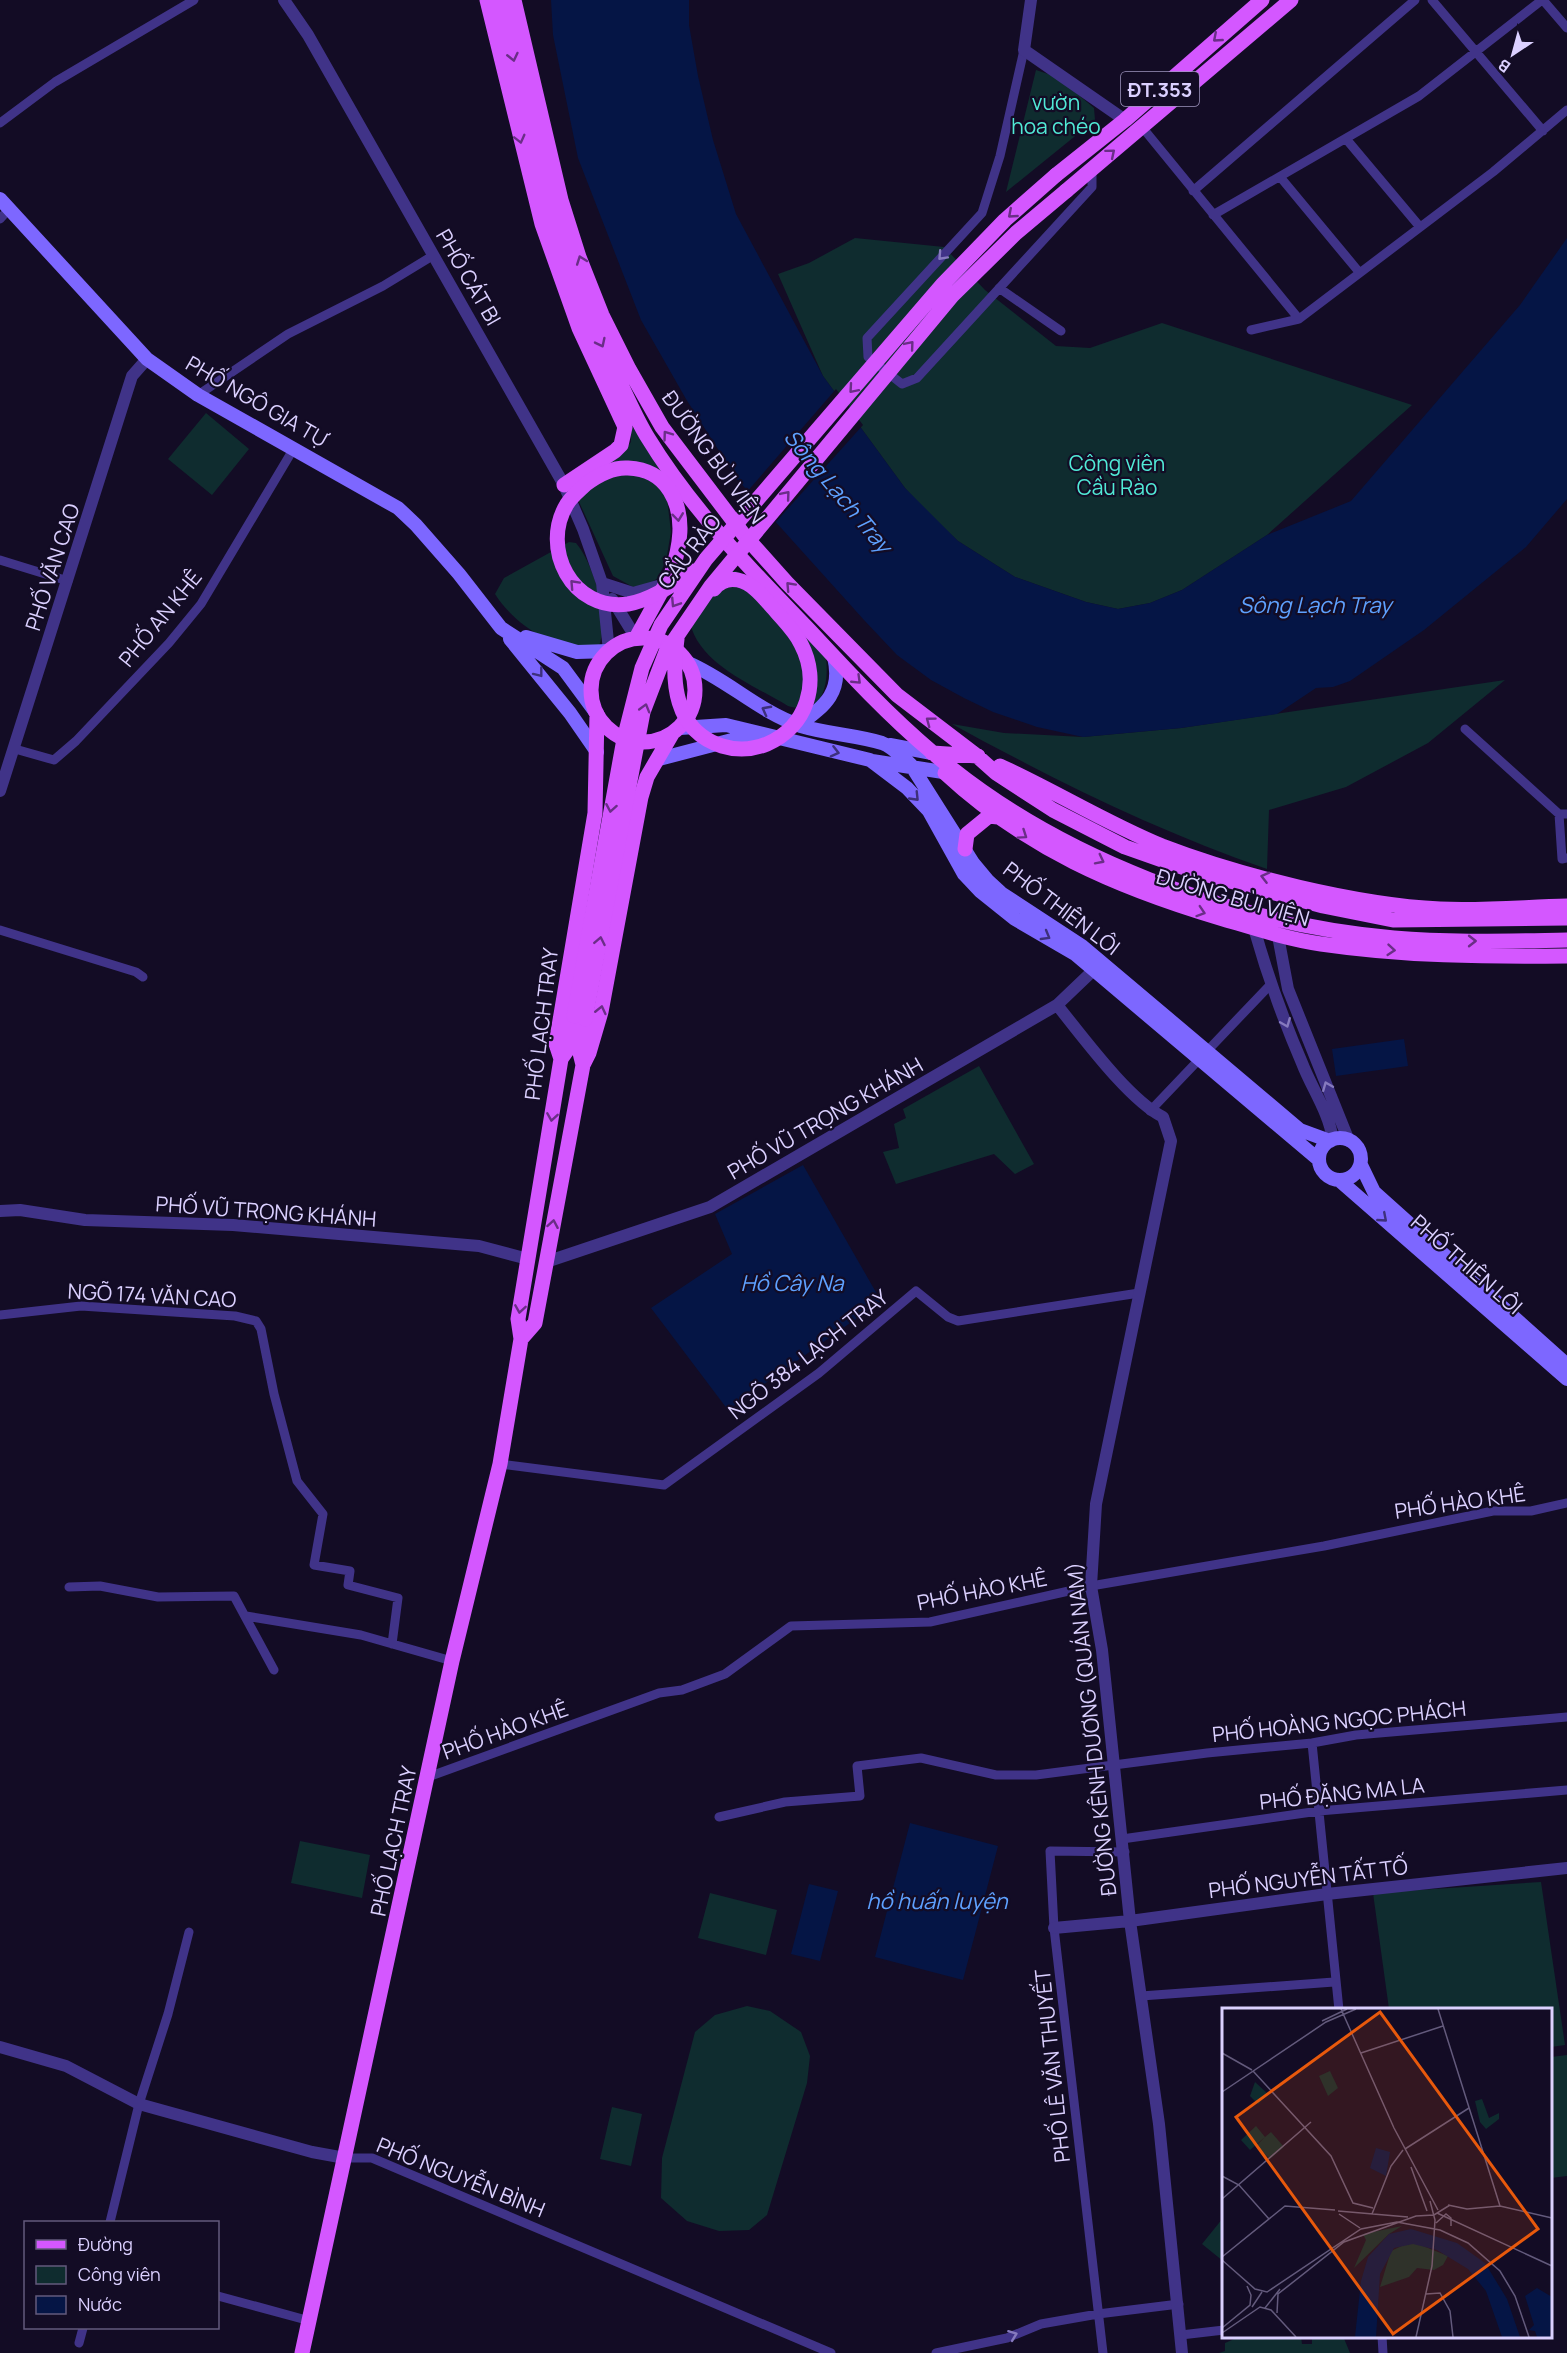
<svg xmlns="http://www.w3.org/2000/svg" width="1567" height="2353" font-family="Manrope,sans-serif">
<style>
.green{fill:#0f2c2f}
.water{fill:#051545}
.pier{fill:#130c25}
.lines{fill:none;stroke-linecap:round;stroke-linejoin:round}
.minor{stroke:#403388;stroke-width:9}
.tertiary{stroke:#403388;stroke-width:12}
.secondary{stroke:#7d67ff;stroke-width:14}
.primary{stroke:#d457ff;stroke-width:15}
.primary-bridge{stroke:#d457ff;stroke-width:15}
.oneway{stroke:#6a2e87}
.oneway2{stroke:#867abe}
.oneway3{stroke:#3d307c}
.labels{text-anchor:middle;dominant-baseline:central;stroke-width:4.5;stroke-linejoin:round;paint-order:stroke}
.shield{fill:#130c25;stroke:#9f95be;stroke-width:1.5}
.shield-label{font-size:20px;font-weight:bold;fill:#dbd0ff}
.park-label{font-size:21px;fill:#51ead6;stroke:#130c25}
.street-label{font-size:21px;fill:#dbd0ff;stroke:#130c25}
.water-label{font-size:22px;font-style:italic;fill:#5ea1ff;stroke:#130c25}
.inset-road{fill:none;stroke:#635a7c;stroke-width:1.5}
.view{fill:#e8590c;fill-opacity:0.15;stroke:#e8590c;stroke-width:3}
.inset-edge{fill:none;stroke:#dbd0ff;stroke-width:3}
</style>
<rect width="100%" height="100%" fill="#130c25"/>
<path class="green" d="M1036,70L1057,77L1094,108L1095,120L1006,192Z
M855,238L944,247L985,290L1056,346L1090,348L1162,323L1412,405L1267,535L1182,590L1150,603L1118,609L1086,602L1015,577L958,541L927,512L905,488L823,376L778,274L809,263Z
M206,413L249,449L212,495L168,459Z
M630,423L664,473L671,532L666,561L658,578L648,585L633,587L613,576L574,491L620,456L631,442Z
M569,542L576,543C594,564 611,622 598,648C559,653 516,627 495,594L504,578Z
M736,571L756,581L826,657C829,683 824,717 788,706C754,685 700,665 690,623L725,572Z
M1505,680L1428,743L1346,787L1269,810L1267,869C1157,831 1054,780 952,724L1004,733L1083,737L1181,728Z
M979,1066L1034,1164L1015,1174L994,1154L896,1184L883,1152L899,1148L894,1124L906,1118L903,1109Z
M300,1841L370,1855L362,1898L291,1883Z
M1541,1882L1565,2045L1551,2047L1550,2010L1389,2009L1373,1893Z
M710,1893L777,1910L766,1955L698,1938Z
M747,2006L770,2011L801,2032L810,2056L807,2083L767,2215L749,2230L719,2231L687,2221L661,2198L662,2158L695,2032L715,2015Z
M1567,2055V2176L1551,2178V2057Z
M612,2107L642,2114L631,2166L600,2159Z
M1223,2218V2261L1202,2244Z
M1343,2336L1350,2353H1219L1225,2351V2343L1239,2337H1301L1302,2344H1312V2337Z"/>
<path class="water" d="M551,0H689V25L698,76L713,140L736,214L823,376L905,488L958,541L1015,577L1086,602L1118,609L1150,603L1182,590L1267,535L1351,501L1520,305L1567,238V499L1526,547L1424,630L1350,681L1333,687L1316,688L1277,714L1181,728L1083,737L1037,727L993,712L964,698L931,680L897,655L864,620L737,479L686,399L641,320L578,158L553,35Z
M1404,1039L1408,1066L1336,1076L1332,1049Z
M803,1165L881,1301L728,1410L651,1308L732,1254L715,1214Z
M910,1823L998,1846L963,1980L875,1957Z
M809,1884L838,1891L820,1961L791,1954Z"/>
<path class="pier" d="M836,389L863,425L774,524L746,493Z"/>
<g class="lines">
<path class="minor" d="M1432,0L1543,131
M1543,0L1567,28
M1024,50L1000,156L982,213L867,338L868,357L902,384L917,378L1092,187V170
M0,123L55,82L194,0
M1142,127L1299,319
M1347,140L1420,227
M1281,178L1359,272
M1193,191L1415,0
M1213,215L1419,96L1542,0
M0,219L9,209
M999,288L1061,331
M1251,330L1299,319L1493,172L1567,110
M198,395L288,334L383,286L434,255
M0,560L68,581
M1465,729L1559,814H1567
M15,749L54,760L76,741L169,643L201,604L294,448
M1559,814L1562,859L1567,858
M0,930L136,972L143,977
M1150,1111L1270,985
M0,1315L81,1306L235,1316L256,1321L261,1329L274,1394L297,1481L323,1514L314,1565L350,1571L348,1585L398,1598L392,1644
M500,1464L664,1485L819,1373L916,1291L948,1317L958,1321L1139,1293
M69,1587L100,1586L158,1597L234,1596L274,1670
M246,1616L361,1635L452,1661
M1312,1743L1339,2010
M428,1777L659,1693L682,1690L725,1674L791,1626L930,1622L1091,1586L1324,1546L1493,1511H1531L1567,1503
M719,1817L785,1802L860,1796L857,1766L921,1758L996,1775H1036L1207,1753L1312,1743L1356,1735L1567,1717
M1122,1839L1319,1811L1567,1790
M1141,1996L1334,1982
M345,2158H372L831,2353
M110,2222L139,2104L168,2014L189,1932
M218,2296L310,2321
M1181,2335L1224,2330
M1382,2336L1383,2353
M79,2343L83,2328
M936,2353L1007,2338L1041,2324L1098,2314L1179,2304
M1103,2353L1054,1928L1050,1851L1125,1852"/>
<path class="tertiary" d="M284,0L308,35L564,485L583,529L602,583L609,651
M1031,0L1024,50L1125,120
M602,583L633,593L658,586
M612,599L636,638
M0,791L132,376L147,359
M1254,928C1267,974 1283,1019 1302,1063C1312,1089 1329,1112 1333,1140
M1278,936L1288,989L1349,1141
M1057,1005C1083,1037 1128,1099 1163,1117L1171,1141L1096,1504L1091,1586L1102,1650L1130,1921L1159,2124L1182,2353
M0,1211L20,1210L85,1220L233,1225L479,1246L528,1259
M546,1262L710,1207L1057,1005L1101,963
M1054,1928L1130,1921L1327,1894L1567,1868
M0,2047L66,2066L139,2104L312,2152L345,2158"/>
<path class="secondary" d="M0,199L147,359L198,395L398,508L416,525L459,574L501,628L563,668L597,714
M526,637L577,652L609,651
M510,639L570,713L597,752
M688,663C728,680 759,712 801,726C827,734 856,735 882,743C893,747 902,757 911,765L973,863L988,881L1001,893L1082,946L1300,1130L1330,1141
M799,725C824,706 843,693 834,657
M680,728L726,725L870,760L907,788L929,811L964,874L980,891L1015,919L1075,954L1319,1160
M890,745L932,753
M659,759L755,734
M872,761L956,774
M1319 1159a21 21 0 1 1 42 0a21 21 0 1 1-42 0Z
M1361,1165L1374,1192L1567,1365
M1339,1180L1567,1379"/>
<path class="primary" d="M487,0L542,224L579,328L625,427L621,445L615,451L564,485
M500,0C528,129 559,256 616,375C627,396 636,419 648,438C692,510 752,571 810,631C849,673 889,716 933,753C1055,858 1234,924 1394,938C1451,943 1509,941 1567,940
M514,0L561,200L579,257L602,315L629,369L662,427L744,535L787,583L897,695L977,756L996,773L1053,810L1125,847L1193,871L1323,906L1393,920L1567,918
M1056,175L1125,120L1262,0
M1066,191L1291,0
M636,638L665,585
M591 690a52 52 0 1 1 104 0a52 52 0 1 1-104 0Z
M932,753L978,756
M1000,766C1055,791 1106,823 1162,846C1240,876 1357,905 1440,909C1482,911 1525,907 1567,906
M945,773C1026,848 1116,887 1220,918C1254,928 1287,939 1321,944C1403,956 1485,957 1567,956
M965,849L967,834L989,816L998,817
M561,1059L568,1049L574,1016
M583,1065L579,1049L585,1019
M521,1339L535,1323L583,1065L589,1053L601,1012L641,797L647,777L672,734
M302,2353L452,1661L500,1464L521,1339L518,1319L561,1059L556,1044L595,813L597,714"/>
<path class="primary-bridge" d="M671,575C680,547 686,517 670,491C660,475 646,469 628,468C613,467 598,475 586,484C580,490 572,496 567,504C540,548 572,612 628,604C652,600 673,584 693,571
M677,639C671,681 674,731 722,746C738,751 752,750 767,744C807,727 821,682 801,644C795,631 783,620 773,608C764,598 753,583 738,580C728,578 720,581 714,589
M574,1016L624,739L642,668L661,625L706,559L943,284L1005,220L1056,175
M585,1019L643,712L666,652L711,586L952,296L1016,233L1066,191"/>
</g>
<defs><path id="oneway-chevron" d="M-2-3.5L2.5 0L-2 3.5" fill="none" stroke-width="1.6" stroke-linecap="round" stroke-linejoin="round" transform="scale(1.5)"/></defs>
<g class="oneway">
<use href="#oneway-chevron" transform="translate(1217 38) rotate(139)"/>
<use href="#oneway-chevron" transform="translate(513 57) rotate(77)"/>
<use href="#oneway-chevron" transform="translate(520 139) rotate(76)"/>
<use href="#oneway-chevron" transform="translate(1111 153) rotate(-40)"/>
<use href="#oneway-chevron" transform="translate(1012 214) rotate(139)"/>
<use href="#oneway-chevron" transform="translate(581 260) rotate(-110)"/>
<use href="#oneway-chevron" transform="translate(601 343) rotate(64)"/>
<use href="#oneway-chevron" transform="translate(910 345) rotate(-50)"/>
<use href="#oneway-chevron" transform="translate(853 389) rotate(131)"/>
<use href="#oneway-chevron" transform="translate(667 435) rotate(-126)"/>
<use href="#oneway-chevron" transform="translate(786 495) rotate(-50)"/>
<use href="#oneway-chevron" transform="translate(678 517) rotate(83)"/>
<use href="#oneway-chevron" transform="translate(574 584) rotate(-133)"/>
<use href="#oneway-chevron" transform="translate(790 586) rotate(-133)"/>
<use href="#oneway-chevron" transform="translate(675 603) rotate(123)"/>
<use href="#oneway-chevron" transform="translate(857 680) rotate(44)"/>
<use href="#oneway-chevron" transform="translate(645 708) rotate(-74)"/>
<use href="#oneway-chevron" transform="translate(930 721) rotate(-143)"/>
<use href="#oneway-chevron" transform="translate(611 808) rotate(100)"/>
<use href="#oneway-chevron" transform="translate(1023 835) rotate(34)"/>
<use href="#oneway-chevron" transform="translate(1100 860) rotate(27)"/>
<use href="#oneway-chevron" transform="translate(1265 877) rotate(-166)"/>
<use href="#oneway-chevron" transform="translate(1201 912) rotate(18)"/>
<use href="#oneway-chevron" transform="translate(600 941) rotate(-79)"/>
<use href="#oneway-chevron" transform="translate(1472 941)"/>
<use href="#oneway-chevron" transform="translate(1391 950) rotate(5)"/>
<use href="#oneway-chevron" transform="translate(601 1010) rotate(-77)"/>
<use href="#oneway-chevron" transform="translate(552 1117) rotate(99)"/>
<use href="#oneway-chevron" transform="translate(553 1224) rotate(-80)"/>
<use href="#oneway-chevron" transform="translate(520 1309) rotate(99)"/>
</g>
<g class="oneway2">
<use href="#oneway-chevron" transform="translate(942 256) rotate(133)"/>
<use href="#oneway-chevron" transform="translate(1286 1023) rotate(68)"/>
<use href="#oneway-chevron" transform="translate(1327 1086) rotate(-112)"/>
<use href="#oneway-chevron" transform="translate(1013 2335) rotate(-21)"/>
</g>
<g class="oneway3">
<use href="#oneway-chevron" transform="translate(539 673) rotate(52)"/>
<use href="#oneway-chevron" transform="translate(766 710) rotate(-152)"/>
<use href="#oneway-chevron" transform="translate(835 752) rotate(14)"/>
<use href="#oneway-chevron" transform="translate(915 797) rotate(46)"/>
<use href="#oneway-chevron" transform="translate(1046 936) rotate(30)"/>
<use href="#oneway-chevron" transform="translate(1383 1218) rotate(41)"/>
</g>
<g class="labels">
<rect class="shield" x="1121" y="72" width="78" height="34" rx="4.5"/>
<g class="shield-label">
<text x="1160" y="89">ĐT.353</text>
</g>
<g class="park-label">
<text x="1056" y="102">vườn<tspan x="1056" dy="24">hoa chéo</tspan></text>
<text x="1117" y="463">Công viên<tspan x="1117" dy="24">Cầu Rào</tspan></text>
</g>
<g class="street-label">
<text transform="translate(469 277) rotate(60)">PHỐ CÁT BI</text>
<text transform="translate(257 401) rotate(30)">PHỐ NGÔ GIA TỰ</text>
<text transform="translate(714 457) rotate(54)">ĐƯỜNG BÙI VIỆN</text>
<text transform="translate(689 551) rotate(-52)">CẦU RÀO</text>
<text transform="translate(52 567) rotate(-72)">PHỐ VĂN CAO</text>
<text transform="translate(160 618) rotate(-51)">PHỐ AN KHÊ</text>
<text transform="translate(1233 897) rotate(16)">ĐƯỜNG BÙI VIỆN</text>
<text transform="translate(1062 908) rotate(37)">PHỐ THIÊN LÔI</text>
<text transform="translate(541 1024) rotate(-83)">PHỐ LẠCH TRAY</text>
<text transform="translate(825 1118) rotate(-30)">PHỐ VŨ TRỌNG KHÁNH</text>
<text transform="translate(266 1211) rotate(4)">PHỐ VŨ TRỌNG KHÁNH</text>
<text transform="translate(1467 1264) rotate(41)">PHỐ THIÊN LÔI</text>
<text transform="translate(152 1295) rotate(3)">NGÕ 174 VĂN CAO</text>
<text transform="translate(808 1354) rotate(-38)">NGÕ 384 LẠCH TRAY</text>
<text transform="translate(1460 1502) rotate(-8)">PHỐ HÀO KHÊ</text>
<text transform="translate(982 1590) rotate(-11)">PHỐ HÀO KHÊ</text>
<text transform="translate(1339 1721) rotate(-6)">PHỐ HOÀNG NGỌC PHÁCH</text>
<text transform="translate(1091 1729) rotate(-96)">ĐƯỜNG KÊNH DƯƠNG (QUÁN NAM)</text>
<text transform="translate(505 1730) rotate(-20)">PHỐ HÀO KHÊ</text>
<text transform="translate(1342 1793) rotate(-6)">PHỐ ĐẶNG MA LA</text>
<text transform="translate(393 1841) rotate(-78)">PHỐ LẠCH TRAY</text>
<text transform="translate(1308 1878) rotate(-7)">PHỐ NGUYỄN TẤT TỐ</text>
<text transform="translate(1052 2066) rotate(-96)">PHỐ LÊ VĂN THUYẾT</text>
<text transform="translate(461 2177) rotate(22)">PHỐ NGUYỄN BÌNH</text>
</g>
<g class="water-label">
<text transform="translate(838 491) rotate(50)">Sông Lạch Tray</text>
<text x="1315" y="605">Sông Lạch Tray</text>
<text x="792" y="1283">Hồ Cây Na</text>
<text x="937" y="1901">hồ huấn luyện</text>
</g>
</g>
<g transform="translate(1222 2008)">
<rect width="330" height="330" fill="#130c25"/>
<path d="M108,63L116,80L106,88L97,68ZM33,74L46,86L36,96L28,88ZM260,91L267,110L277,105V111L264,121L258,114L253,93ZM34,118L43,129L49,124L62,139L48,151L34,138L43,129L28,142L19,132ZM180,218L167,226L132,260L144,232L141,226ZM196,236L226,248L221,257L212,262L195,260L187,269L158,279L169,243L184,236Z" fill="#0f2c2f"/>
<path d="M154,140L168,144L164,168L148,160ZM189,221L235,235L263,255L285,291L298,329H280L264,283L246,261L215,242L191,236L172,240L158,266L154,329H133L139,273L146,249L167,226ZM315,280L330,289L328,329H315L313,323L307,322L312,317L303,288Z" fill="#051545"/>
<path class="inset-road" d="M119,1L172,120L216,202M216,1L278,198M100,13L125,1M0,45L30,62M139,45L221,18M31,63L109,148L131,195L151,200M0,84L104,14L134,1M183,141L247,100M189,159L205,203M0,168L17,177L47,211M0,191L89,114M226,197L245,201L278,198L330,210M116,203L186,209M215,205L330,258M117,206L138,220M150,206L169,158L181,142M214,215L224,206L229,210V218M0,249L63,198L113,202M0,252L33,281L45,284L139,221L175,214L218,222L246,235L278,263L293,288L307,329M204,286L218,285L228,303L231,329M30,299L40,284M43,300L58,281M55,305L56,286L122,234L194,208L212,207L228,197M0,320L28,297L29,287L25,278M0,325L38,299L49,302L74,329M194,329L210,258L213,212L208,193"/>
<path class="view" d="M158,4L316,221L171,326L14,109Z"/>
<rect width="330" height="330" class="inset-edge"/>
</g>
<rect x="24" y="2221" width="195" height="108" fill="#130c25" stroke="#635a7c" stroke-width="1.5"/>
<rect x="36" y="2240" width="30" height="9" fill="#d457ff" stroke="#635a7c" stroke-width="1.5"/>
<text x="78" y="2251" font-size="18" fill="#dbd0ff">Đường</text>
<rect x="36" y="2266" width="30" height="18" fill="#0f2c2f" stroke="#635a7c" stroke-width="1.5"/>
<text x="78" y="2281" font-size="18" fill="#dbd0ff">Công viên</text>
<rect x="36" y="2296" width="30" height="18" fill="#051545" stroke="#635a7c" stroke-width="1.5"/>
<text x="78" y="2311" font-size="18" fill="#dbd0ff">Nước</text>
<g transform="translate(1513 54) rotate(216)" stroke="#130c25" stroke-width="4.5" paint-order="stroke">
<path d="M0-4.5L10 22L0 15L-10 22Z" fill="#dbd0ff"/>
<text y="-9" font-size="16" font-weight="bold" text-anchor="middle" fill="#dbd0ff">B</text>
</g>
</svg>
